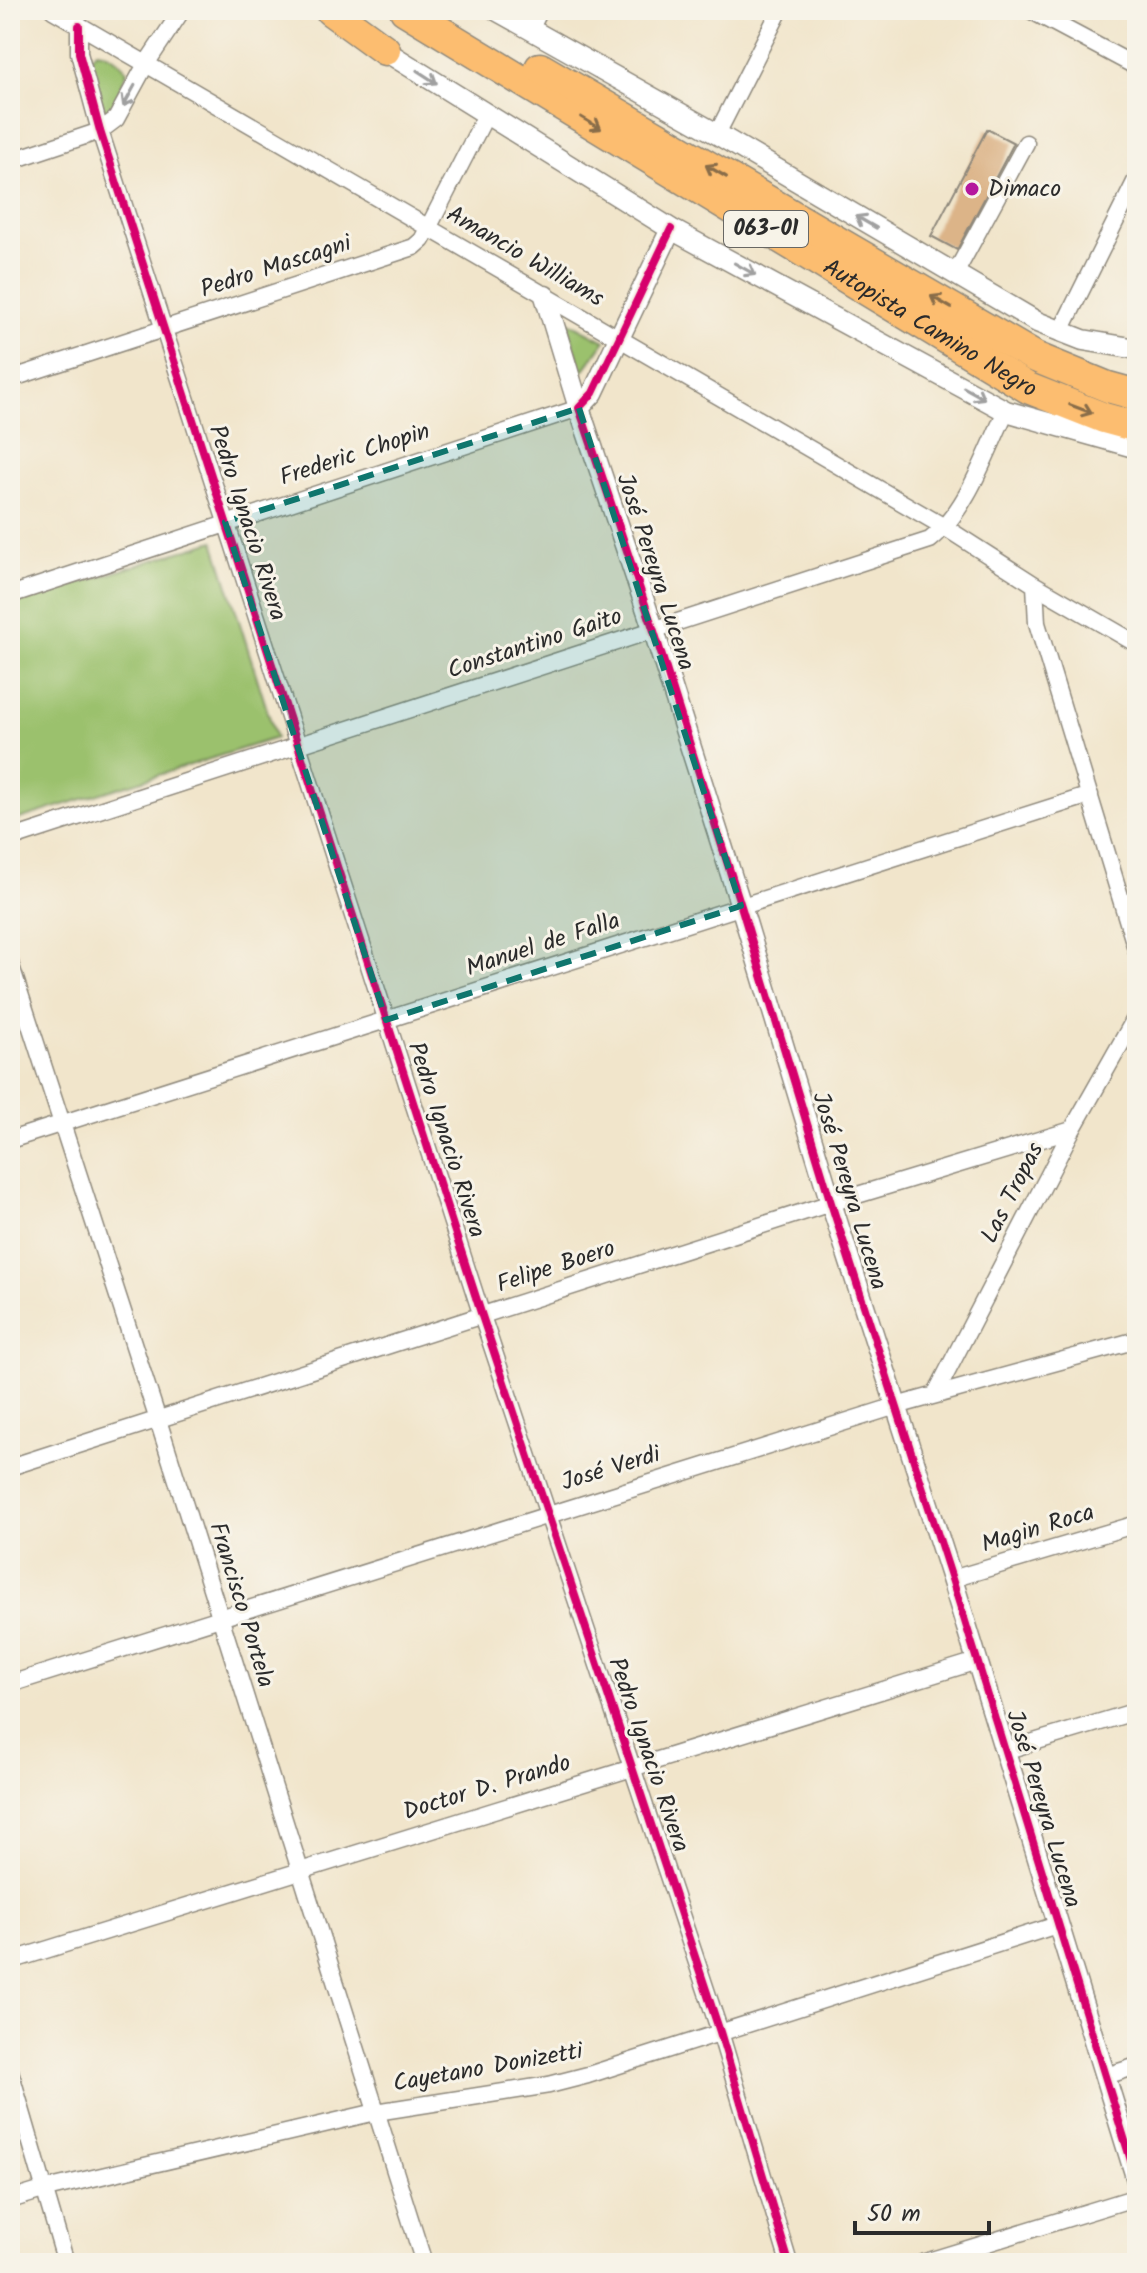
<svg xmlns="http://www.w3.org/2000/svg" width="1147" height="2273" font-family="Kalam,sans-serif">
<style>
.green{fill:#9bc16d;stroke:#63764c;stroke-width:2}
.building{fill:#dcb488}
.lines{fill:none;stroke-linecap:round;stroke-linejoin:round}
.minor-casing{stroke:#8e887b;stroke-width:19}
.tertiary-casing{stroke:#8e887b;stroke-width:23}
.motorway-casing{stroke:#8e887b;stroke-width:33}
.minor{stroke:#fff;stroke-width:16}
.tertiary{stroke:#fff;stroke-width:20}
.motorway{stroke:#fcbd6f;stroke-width:30}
.cycleway-casing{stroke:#f7f3e8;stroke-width:13}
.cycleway{stroke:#d6006c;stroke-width:8}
.oneway{stroke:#a0a0a0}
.oneway2{stroke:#896d4a}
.marked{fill:#0f766e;fill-opacity:0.2;stroke:#0f766e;stroke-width:6;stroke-dasharray:16 10;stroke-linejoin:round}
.poi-dot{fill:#b5179e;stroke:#f7f3e8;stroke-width:3}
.labels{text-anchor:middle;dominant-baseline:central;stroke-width:6;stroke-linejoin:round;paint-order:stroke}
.shield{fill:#f7f3e8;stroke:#686764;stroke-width:2}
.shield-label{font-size:22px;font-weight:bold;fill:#2b2b2b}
.poi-label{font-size:24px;fill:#2b2b2b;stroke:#f7f3e8;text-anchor:start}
.street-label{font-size:24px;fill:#2b2b2b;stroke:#f7f3e8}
</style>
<rect width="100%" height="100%" fill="#f7f3e8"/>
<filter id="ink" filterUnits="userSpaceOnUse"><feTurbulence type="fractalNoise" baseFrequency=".0125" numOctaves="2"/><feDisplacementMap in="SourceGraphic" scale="16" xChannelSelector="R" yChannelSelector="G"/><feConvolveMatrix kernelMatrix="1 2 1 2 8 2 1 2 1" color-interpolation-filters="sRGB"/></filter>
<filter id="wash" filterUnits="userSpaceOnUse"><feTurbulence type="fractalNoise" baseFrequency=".006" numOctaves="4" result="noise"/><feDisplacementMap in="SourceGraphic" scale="32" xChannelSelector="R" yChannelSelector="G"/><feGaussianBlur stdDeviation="1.8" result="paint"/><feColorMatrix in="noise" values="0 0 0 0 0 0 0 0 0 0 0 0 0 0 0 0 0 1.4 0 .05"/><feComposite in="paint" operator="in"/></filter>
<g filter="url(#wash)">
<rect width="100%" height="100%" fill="#f1e5cb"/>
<path class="green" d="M96,51C107,51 122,62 127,72L113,108L104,112L89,60Z
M567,321L605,341L582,372Z
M214,541L276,738L10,822V605Z"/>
<g id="blocks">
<path class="building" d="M987,129L1014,143L957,250L931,236Z"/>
</g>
</g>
<g filter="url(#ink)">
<use href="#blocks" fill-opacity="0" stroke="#8e887b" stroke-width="2"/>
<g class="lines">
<g class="minor-casing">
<path id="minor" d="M53,10L946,528L1035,585L1137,644
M1030,10L1137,67
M79,26V53L100,131L482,1316L720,2032L789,2263
M530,30L540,10
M717,134L780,10
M10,161L100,131L116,119L146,64L182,10
M955,274L1026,143
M1060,333L1137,178
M10,379L414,247L422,240L486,115
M1035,585L1037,623L1137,952
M10,595L579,408
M10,839L930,540C967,511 986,453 1006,411
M10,963L158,1420L424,2263
M10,1140L1090,795
M935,1395L1072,1130L1137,1015
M10,1467L831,1203L1072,1130
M952,1579L1137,1524
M10,1684L896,1406L1137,1340
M1004,1751L1137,1711
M10,1961C332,1859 655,1763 977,1661
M10,2071L66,2263
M1106,2076L1137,2066
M10,2200L46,2189L376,2112L549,2085L588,2075L1057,1925
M922,2263L1137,2197"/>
</g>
<g class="tertiary-casing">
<path id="tertiary" d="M496,10L717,134L1037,322L1083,340L1137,349
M374,44L671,229L1006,411L1137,448
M671,229L593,393L579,408L654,631L741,906L831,1203L952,1579L1137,2180
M545,296L579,408"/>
</g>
<g class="motorway-casing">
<g id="motorway">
<path d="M330,10L385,50"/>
<path id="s1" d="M405,10L1028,388L1104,418L1137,427"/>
<path d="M540,68L1035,357L1108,387L1137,395"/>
</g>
</g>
<use href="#minor" class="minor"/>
<use href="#tertiary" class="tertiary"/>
<use href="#motorway" class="motorway"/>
<g class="cycleway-casing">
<path id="cycleway" d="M79,26V53L100,131L482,1316L720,2032L789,2263
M671,229L593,393L579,408L654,631L741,906L831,1203L952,1579L1137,2180"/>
</g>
<use href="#cycleway" class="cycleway"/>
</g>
<defs><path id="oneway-shaft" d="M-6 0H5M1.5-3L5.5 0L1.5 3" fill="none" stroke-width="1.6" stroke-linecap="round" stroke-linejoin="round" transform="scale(2)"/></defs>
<g class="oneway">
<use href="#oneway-shaft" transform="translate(427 77) rotate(33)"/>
<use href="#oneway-shaft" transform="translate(129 96) rotate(119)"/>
<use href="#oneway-shaft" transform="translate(866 222) rotate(-150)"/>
<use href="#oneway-shaft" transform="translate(745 269) rotate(29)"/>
<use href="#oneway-shaft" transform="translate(974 393) rotate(29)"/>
</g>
<g class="oneway2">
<use href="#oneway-shaft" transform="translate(591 123) rotate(31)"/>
<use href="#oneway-shaft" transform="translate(716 171) rotate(-150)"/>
<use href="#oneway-shaft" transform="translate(941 302) rotate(-150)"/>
<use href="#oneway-shaft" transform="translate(1081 409) rotate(21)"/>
</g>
</g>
<path class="marked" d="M579,408L741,906L386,1020L225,522Z"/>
<circle class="poi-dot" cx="972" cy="189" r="8"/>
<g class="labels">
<rect class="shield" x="724" y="211" width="84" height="36" rx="6"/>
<g class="shield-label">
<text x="766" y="229">063-01</text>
</g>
<g class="poi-label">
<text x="988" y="189">Dimaco</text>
</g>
<g class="street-label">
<text transform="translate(525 257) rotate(30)">Amancio Williams</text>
<text transform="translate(276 267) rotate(-18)">Pedro Mascagni</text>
<text stroke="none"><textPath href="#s1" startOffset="614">Autopista Camino Negro</textPath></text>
<text transform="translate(355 455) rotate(-18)">Frederic Chopin</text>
<text transform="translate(247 523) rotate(72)">Pedro Ignacio Rivera</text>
<text transform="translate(655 572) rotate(72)">José Pereyra Lucena</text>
<text transform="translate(535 644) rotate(-18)">Constantino Gaito</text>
<text transform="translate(543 945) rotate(-18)">Manuel de Falla</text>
<text transform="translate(446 1140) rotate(72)">Pedro Ignacio Rivera</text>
<text transform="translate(849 1191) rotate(73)">José Pereyra Lucena</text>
<text transform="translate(1013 1193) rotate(-63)">Las Tropas</text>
<text transform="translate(556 1267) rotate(-18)">Felipe Boero</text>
<text transform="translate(611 1469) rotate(-17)">José Verdi</text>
<text transform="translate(1038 1529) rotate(-17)">Magin Roca</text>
<text transform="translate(241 1605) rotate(73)">Francisco Portela</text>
<text transform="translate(648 1755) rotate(71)">Pedro Ignacio Rivera</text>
<text transform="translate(487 1788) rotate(-17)">Doctor D. Prando</text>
<text transform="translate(1043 1809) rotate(73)">José Pereyra Lucena</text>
<text transform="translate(488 2068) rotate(-10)">Cayetano Donizetti</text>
</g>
</g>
<rect width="1147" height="2273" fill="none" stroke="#f7f3e8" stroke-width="40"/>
<path d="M855 2221v12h134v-12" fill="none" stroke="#2b2b2b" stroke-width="4"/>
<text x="867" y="2221" font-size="24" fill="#2b2b2b" stroke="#f7f3e8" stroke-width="6" paint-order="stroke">50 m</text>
</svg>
